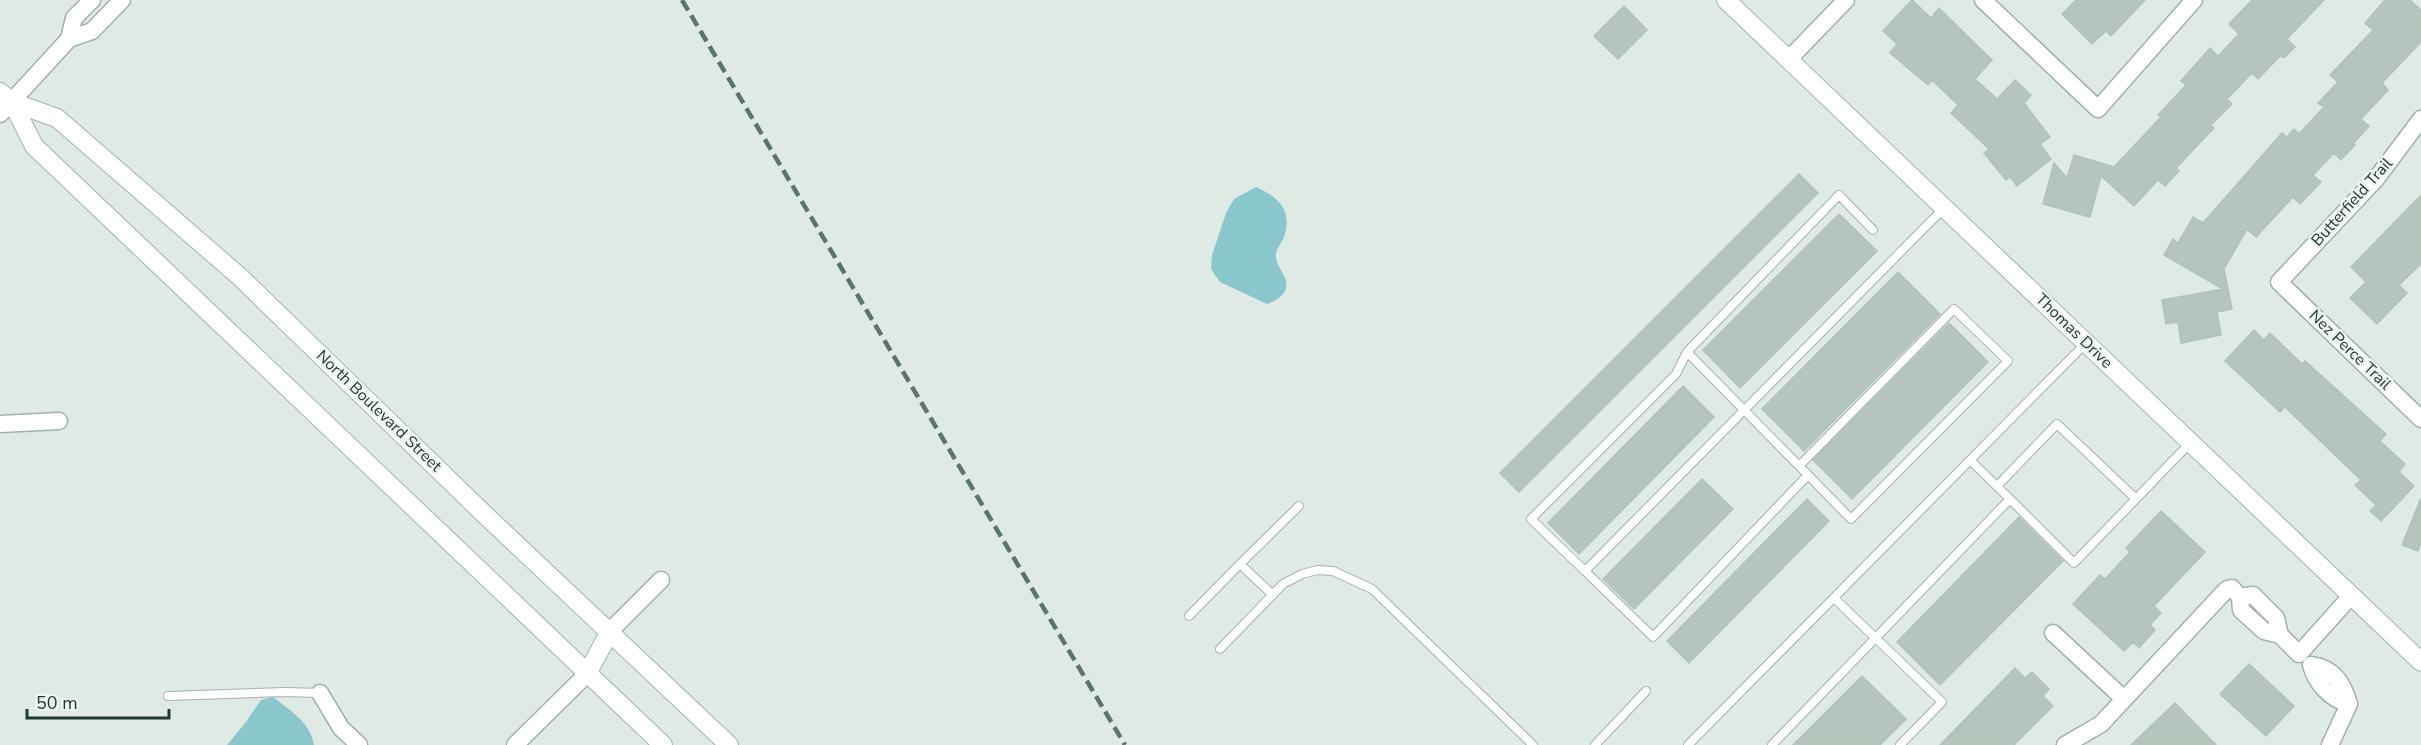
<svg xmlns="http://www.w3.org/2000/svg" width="2421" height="745" font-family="'Nunito Sans',sans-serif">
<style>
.water{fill:#89c7cd}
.building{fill:#b5c4bd;stroke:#b2c3bb;stroke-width:1.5}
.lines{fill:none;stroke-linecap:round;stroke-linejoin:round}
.lane-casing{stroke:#a2b1ab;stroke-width:10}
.street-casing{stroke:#a2b1ab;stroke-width:19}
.secondary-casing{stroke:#9fb5ab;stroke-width:20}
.lane{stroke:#fff;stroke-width:8}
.street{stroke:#fff;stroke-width:16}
.secondary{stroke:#fff;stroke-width:18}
.rail{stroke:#5b756c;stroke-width:4.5;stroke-dasharray:12 6;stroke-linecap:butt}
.labels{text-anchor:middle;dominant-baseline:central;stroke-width:5;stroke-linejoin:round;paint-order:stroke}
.street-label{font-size:16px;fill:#213931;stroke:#eff6f2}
</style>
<rect width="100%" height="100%" fill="#dfeae4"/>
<path class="water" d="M1256,187C1276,196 1292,208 1285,234C1284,241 1276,247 1276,255C1275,269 1294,280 1283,294C1279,299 1273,302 1267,304L1220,282L1211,269L1212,255L1226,213L1234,199Z
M273,697C291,711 310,722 314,745H227L246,722L261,700Z"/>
<path class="building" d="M1912,0L1931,18L1939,8L1992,60L1975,79L1997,99L2015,80L2031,95L2024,103L2050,137L2040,144L2051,159L2017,186L2010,177L2006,180L1984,153L1989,149L1951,113L1958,105L1932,80L1928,85L1890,53L1897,44L1883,31Z
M2076,0H2145L2111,36L2106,31L2092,44L2062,14Z
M2252,0H2324L2287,39L2295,47L2284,58L2281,55L2258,79L2252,73L2227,99L2232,104L2211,125L2214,128L2176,168L2179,171L2165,186L2158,180L2134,206L2101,176L2090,217L2043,204L2054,163L2067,178L2074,155L2114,167L2161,117L2158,115L2186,85L2181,81L2210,48L2218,56L2239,34L2229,24Z
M2385,0H2410L2421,10V42L2382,83L2388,90L2361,119L2369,126L2353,144L2355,145L2341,160L2334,153L2313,175L2321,182L2300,204L2293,197L2256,237L2247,229L2224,269L2232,309L2217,312L2221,335L2181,343L2178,322L2166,324L2162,300L2223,289L2164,255L2173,239L2178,243L2193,217L2203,223L2282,133L2287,137L2294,129L2299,134L2324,107L2318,103L2338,82L2330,75L2373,30L2365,23Z
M1624,6L1647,30L1618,59L1594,36Z
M1799,174L1818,193L1519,492L1500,473Z
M2421,195V264L2399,285L2407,293L2377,324L2350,298L2366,282L2351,267Z
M1839,214L1877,251L1740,388L1703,350Z
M1898,272L1940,314L1804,451L1762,409Z
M1949,323L1988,362L1852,499L1813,460Z
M2254,330L2264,340L2270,333L2302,364L2305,361L2386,434L2380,441L2405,464L2399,472L2414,486L2381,521L2370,511L2376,505L2355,485L2361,480L2285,407L2280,412L2225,361Z
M1683,386L1714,417L1579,554L1548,523Z
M1702,479L1733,509L1634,609L1603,579Z
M2421,498V543L2418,551L2402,545Z
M1807,499L1829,521L1689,663L1667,641Z
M2161,511L2205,552L2154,606L2161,613L2150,625L2155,630L2139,648L2133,642L2124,651L2073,604L2100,575L2105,579L2130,552L2126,548Z
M2019,517L2063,561L1940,685L1897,642Z
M2249,664L2294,706L2266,736L2220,694Z
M2015,668L2025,678L2032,672L2049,689L2043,696L2053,706L2014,745H1940Z
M1862,676L1906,719L1880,745H1793Z
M2175,703L2216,745H2131Z"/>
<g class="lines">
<g class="lane-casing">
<path id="lane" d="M1873,230L1839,195L1687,352L1676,374L1531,519L1585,571L1944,208
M1800,465L1954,309L2008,361L1851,519L1808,475
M1997,486L2057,424L2136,499
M2010,499L2074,563L2190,443
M1240,564L1299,506
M1585,571L1653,637L1808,475L1687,352
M1834,598L1942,702L1900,745
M1189,616L1240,564L1273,595
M1220,649L1283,584L1302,574L1318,570L1333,571L1372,589L1533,745
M168,696L284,692L320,693
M1595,745L1646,691
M1688,745L2086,343
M1772,745L2010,499L1970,460"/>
</g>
<g class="street-casing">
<path id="street" d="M1983,0L2098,109L2194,0
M69,39L74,18L92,0
M1789,59L1846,0
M0,114L69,39L92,31L122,0
M2421,119L2376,179L2279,282L2421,419
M0,424L59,421
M610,631L661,580
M2053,633L2124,699
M2280,635L2264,631L2241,610L2240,597L2253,595L2276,618L2280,635L2299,654L2351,596
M2311,665C2334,668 2343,683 2349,704C2330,699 2316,683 2311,665Z
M320,693L341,728L359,745
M515,745L587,674
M2065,745L2101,724L2227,589L2232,588L2240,597
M2330,745L2349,704"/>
</g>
<g class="secondary-casing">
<path id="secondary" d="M1726,0L2421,662
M0,92L12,102L34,146L663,745
M12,102L57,118L240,277L482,512L729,745
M587,674L610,631"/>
</g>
<use href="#lane" class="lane"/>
<use href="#street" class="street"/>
<use href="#secondary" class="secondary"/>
<path class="rail" d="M682,0L1125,745"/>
</g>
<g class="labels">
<g class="street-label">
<text transform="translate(2352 202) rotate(-48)">Butterfield Trail</text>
<text transform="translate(2074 331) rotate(44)">Thomas Drive</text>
<text transform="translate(2350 350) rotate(44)">Nez Perce Trail</text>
<text transform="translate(379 411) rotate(44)">North Boulevard Street</text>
</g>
</g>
<path d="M27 709v9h142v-9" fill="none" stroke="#213931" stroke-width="3"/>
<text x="36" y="709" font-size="18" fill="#213931" stroke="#eff6f2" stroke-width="4.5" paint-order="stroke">50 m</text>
</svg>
